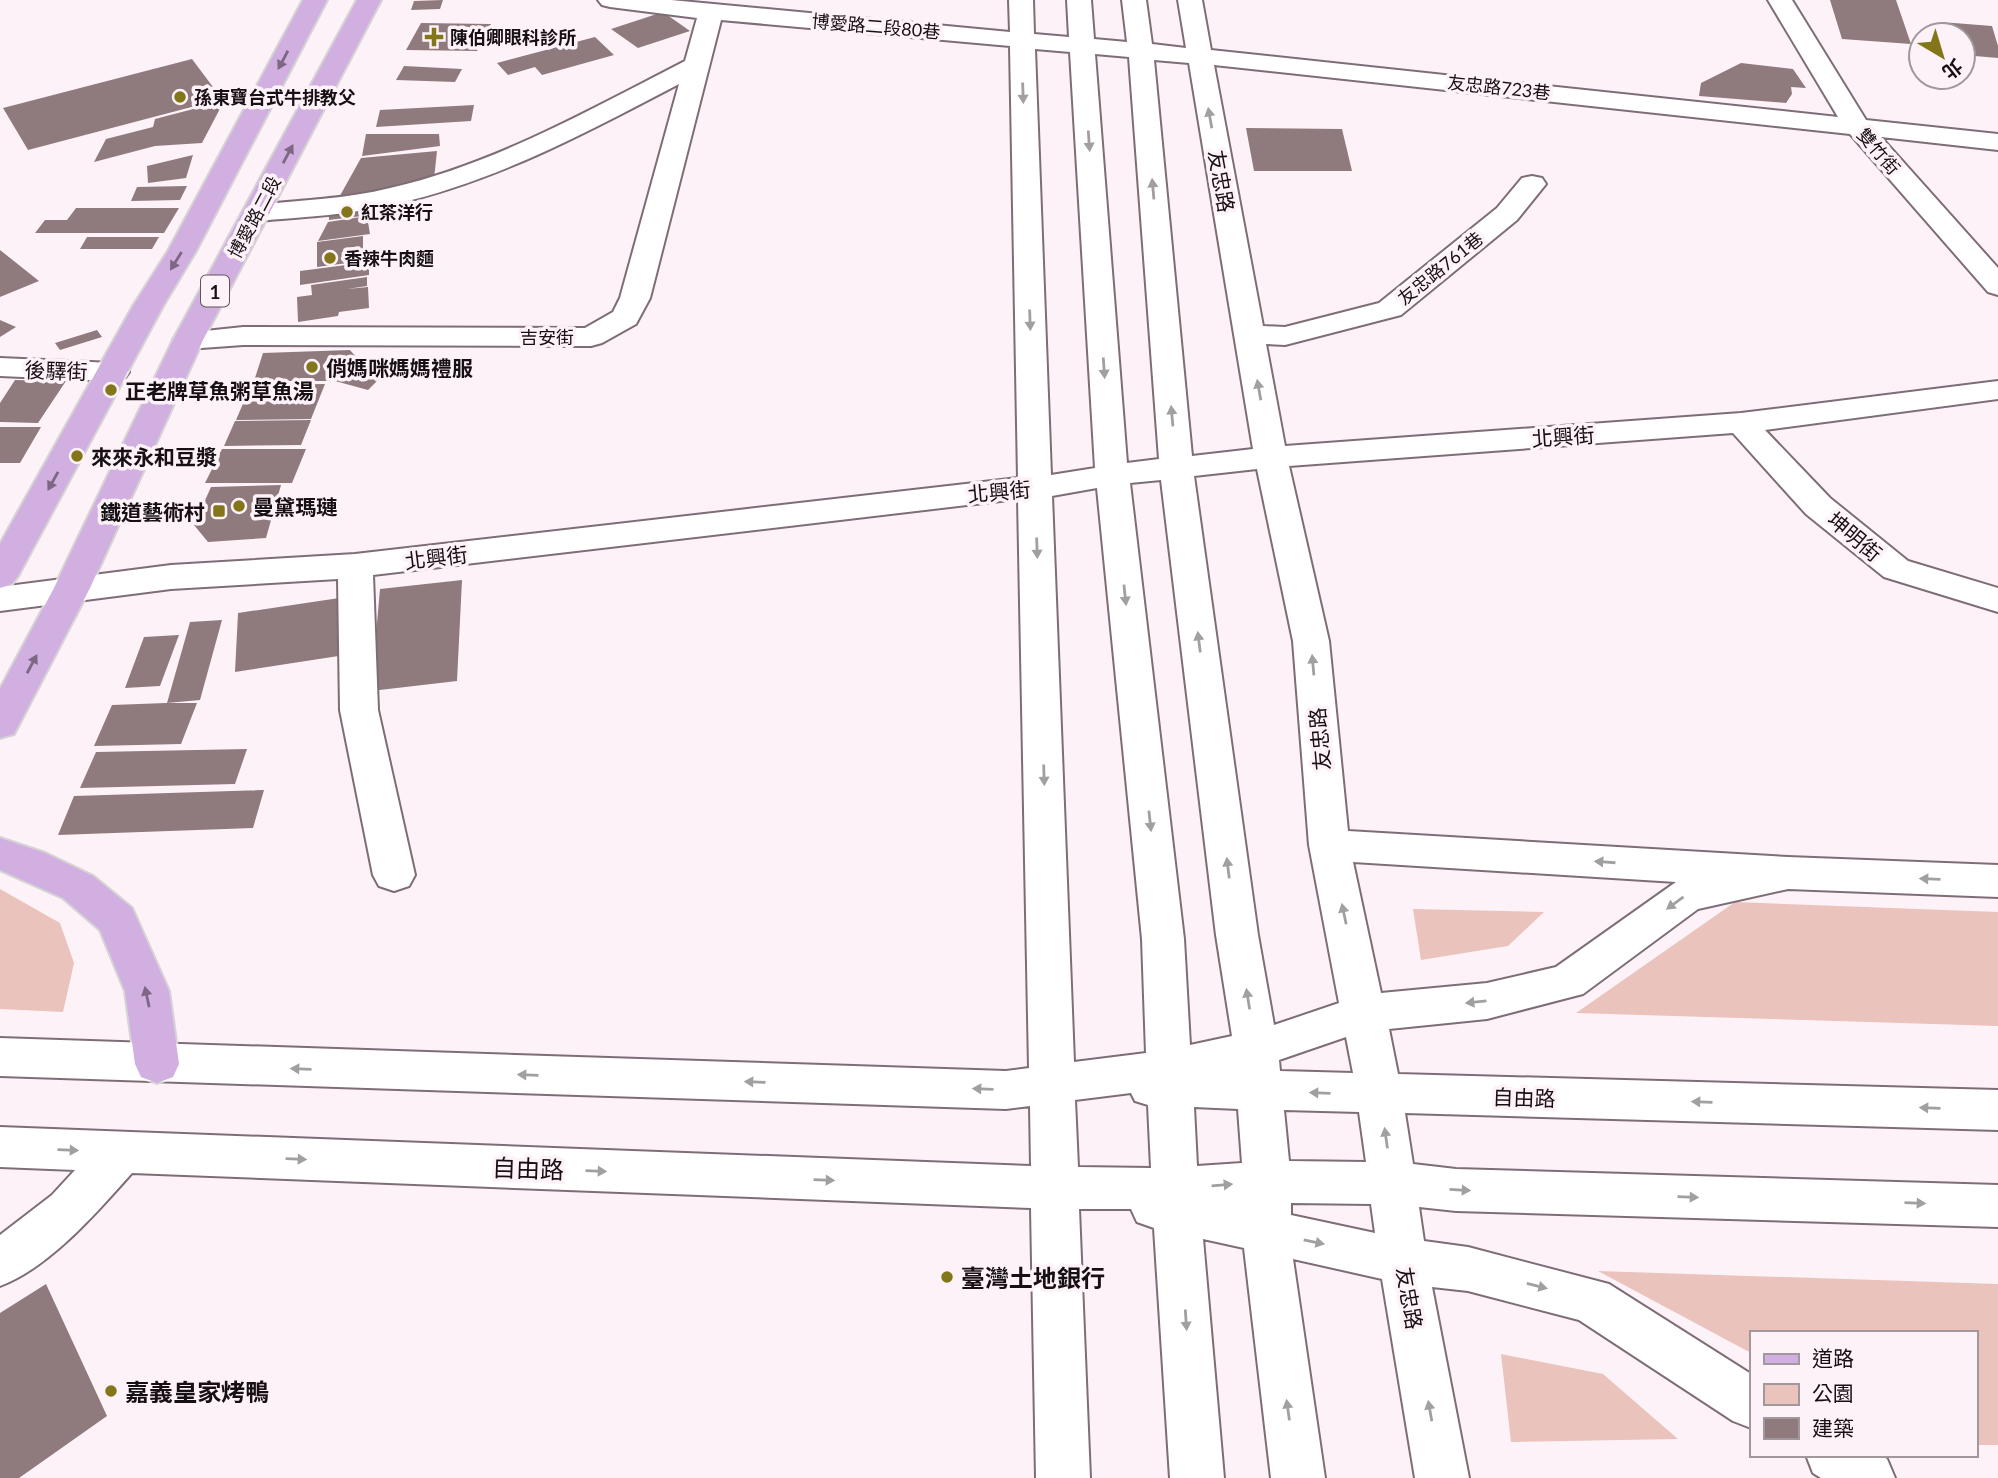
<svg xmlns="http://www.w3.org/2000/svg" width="1998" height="1478" font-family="Lato,'Noto Sans TC',sans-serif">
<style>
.green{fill:#eac3bd}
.building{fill:#8f7a7e}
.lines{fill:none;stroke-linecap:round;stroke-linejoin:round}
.minor-casing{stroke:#7e6d77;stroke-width:4}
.major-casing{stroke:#d5d4d5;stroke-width:4}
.minor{fill:#fff;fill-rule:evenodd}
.major{fill:#d1afe0;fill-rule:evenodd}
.oneway{fill:#7d6784}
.oneway2{fill:#a29fa1}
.poi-dot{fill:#83761a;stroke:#fef2f9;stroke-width:2.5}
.labels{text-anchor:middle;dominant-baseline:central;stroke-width:7;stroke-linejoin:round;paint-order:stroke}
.far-street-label{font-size:18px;fill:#161014;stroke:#fef2f9}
.far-poi-label{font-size:18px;font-weight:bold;fill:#161014;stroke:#fef2f9;text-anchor:start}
.shield{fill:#fef2f9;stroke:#5c5459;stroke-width:2}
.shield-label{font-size:19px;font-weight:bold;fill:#161014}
.street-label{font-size:21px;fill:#161014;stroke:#fef2f9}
.poi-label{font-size:21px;font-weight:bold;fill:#161014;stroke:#fef2f9;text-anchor:start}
.near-street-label{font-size:24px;fill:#161014;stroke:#fef2f9}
.near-poi-label{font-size:24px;font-weight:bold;fill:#161014;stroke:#fef2f9;text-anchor:start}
</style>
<rect width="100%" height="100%" fill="#fef2f9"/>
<path class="green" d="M0,889L60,923L74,963L63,1012L0,1009Z
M1735,902L1998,912V1026L1576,1013Z
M1413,909L1544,912L1508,946L1421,960Z
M1598,1271L1998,1284V1445H1975V1333H1751V1353Z
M1501,1354L1603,1374L1678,1439L1511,1442Z"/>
<path class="building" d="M443,0L440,9L411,10L414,1Z
M1830,0H1896L1911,44L1842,39Z
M663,12L690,31L638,48L611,29Z
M1941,22L1992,26L1998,46V58L1963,55V35H1945Z
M421,23L491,24L477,51L406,50Z
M595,37L614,55L542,75L535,67L508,75L497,63Z
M192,59L222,99L28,150L3,108Z
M1741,63L1793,69L1806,88L1791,87L1792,94L1786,103L1699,96L1701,83Z
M404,66L462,69L455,82L396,80Z
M224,101L202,143L155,146L94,162L106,139L153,127L155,119Z
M474,105L471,121L376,127L380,110Z
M1246,128L1342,129L1352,171H1254Z
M366,134H439L440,146L362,156Z
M437,151L434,179L337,201L361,158Z
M193,155L186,178L148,183L147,166Z
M187,186L180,200L131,201L137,187Z
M362,204V216L329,220V208Z
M76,208H179L164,233H35L45,220H67Z
M367,216L370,234L318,241L328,222Z
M363,236V261L317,267V242Z
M87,237H159L152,249H80Z
M0,250L39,281L0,297Z
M369,262V275L300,285V271Z
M367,277V286L347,289L368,287L369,308L339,312L338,316L298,322L297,297L312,295L311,285Z
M0,320L16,327L0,337Z
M97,330L102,337L60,350L55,343Z
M350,350L377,381L368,390L335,381H254L263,353Z
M15,380L66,381L38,423L0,422V403Z
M325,384L311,419L236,420L251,385Z
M311,420L301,445L224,446L235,421Z
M0,427H41L20,463H0Z
M222,449H306L292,483H205Z
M281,485L266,538L208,542L194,525L211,487Z
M462,580L457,681L371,691L380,589Z
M346,597L345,655L235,672L238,613Z
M222,620L200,700L167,703L190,622Z
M179,635L160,686L125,688L144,637Z
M166,703H197L181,744L94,746L112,705Z
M247,749L235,784L80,788L96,752Z
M264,790L253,828L58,835L74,796Z
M46,1284L107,1416L19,1478H0V1313Z"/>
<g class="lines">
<g class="minor-casing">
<path id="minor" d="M598,0H671L1010,32L1009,0H1033L1034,34L1069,37L1067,0H1091L1094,39L1127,42L1122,0H1146L1152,44L1186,48L1178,0H1202L1211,50L1838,117L1768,0H1792L1866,120L1998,134V150L1881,137L1998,268V295L1988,292L1850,134L1214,65L1263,326L1285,327L1379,303L1497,208L1522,178L1532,176L1542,178L1546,184L1517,220L1401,315L1285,345L1266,344L1285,446L1741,413L1998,381V399L1765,430L1830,498L1908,561L1998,588V612L1884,577L1806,514L1733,433L1289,466L1329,641L1348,831L1788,857L1998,865V897L1788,889L1698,909L1583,994L1487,1019L1389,1029L1398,1074L1998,1090V1130L1405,1113L1413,1164L1456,1169L1998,1185V1227L1456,1211L1419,1207L1424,1241L1468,1247L1609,1284L1751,1374V1428L1733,1421L1579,1320L1468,1291L1432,1287L1469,1478H1415L1382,1279L1293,1259L1325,1478H1271L1244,1248L1203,1239L1224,1478H1170L1154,1228L1137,1222L1131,1209H1079L1090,1478H1036L1031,1208L132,1173C97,1212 50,1267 0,1286V1235L52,1195L75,1170L0,1167V1127L1031,1166L1030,1106L1006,1109L0,1076V1038L1006,1071L1029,1068L1018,499L373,575L378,710L415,875L409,886L394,891L379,886L373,875L340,710L338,579L171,589L0,611V587L171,565L355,554L1018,478L1010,46L721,20L650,298L636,324L602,343L591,346L243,345L188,349L177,346L173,340L177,334L243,327L585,328L613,312L620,298L679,84C588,132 496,181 395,204C349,215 303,217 257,221L247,219L243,213L247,207L257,205C301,200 347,199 390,188C495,164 591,109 685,61L697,18L610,7L602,5ZM1035,49L1070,52L1095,468L1051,475ZM1095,54L1129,57L1159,459L1127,463ZM1154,60L1189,63L1253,449L1192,456ZM1257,469L1293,641L1309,845L1339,1003L1274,1025L1258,935L1194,476ZM1161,480L1216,935L1232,1036L1190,1045L1184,939L1130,483ZM1097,488L1142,939L1146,1053L1074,1062L1052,496ZM1353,862L1676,882L1556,967L1487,983L1381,993ZM1346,1037L1353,1073L1280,1071L1279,1060ZM1131,1093L1135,1101L1148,1105L1151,1168L1078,1167L1075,1100ZM1194,1107L1238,1109L1242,1163L1197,1166ZM1284,1110L1359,1112L1366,1162L1289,1161ZM1291,1203L1371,1204L1375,1233L1291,1215Z
M0,358L113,363L124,365L129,372L124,379L113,381L0,376Z
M1806,1455H1880L1887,1459L1895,1478H1821L1813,1473Z"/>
</g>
<g class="major-casing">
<path id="major" d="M303,0H327L196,251L163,306L18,576L12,584L0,588V544L133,306L168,251Z
M357,0H381L203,340L90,588L14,734L0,738V689L54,588L173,340Z
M0,838L45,853L93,876L132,908L169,991L179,1064L173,1077L157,1083L141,1077L135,1064L125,991L100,930L63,898L0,870Z"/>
</g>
<use href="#minor" class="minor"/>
<use href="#major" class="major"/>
</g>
<defs><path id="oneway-solid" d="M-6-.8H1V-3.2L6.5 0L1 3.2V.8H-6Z" transform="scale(1.75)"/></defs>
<g class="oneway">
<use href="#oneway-solid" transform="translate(283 60) rotate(118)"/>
<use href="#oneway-solid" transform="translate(288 154) rotate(-62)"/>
<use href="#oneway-solid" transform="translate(176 261) rotate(122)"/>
<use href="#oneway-solid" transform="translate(53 481) rotate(119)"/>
<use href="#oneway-solid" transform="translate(32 664) rotate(-62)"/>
<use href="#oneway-solid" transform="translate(147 997) rotate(-102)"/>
</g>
<g class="oneway2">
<use href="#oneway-solid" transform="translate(1023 93) rotate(88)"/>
<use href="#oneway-solid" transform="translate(1210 118) rotate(-100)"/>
<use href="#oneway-solid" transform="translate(1089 141) rotate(86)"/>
<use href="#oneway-solid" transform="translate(1153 189) rotate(-95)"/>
<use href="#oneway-solid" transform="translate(1030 320) rotate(88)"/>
<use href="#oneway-solid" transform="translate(1104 368) rotate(86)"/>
<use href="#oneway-solid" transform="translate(1259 390) rotate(-100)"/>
<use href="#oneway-solid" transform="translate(1172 416) rotate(-95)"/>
<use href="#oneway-solid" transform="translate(1037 548) rotate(88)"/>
<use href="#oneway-solid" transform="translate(1125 595) rotate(84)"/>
<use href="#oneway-solid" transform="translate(1199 642) rotate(-97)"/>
<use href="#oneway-solid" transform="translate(1313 665) rotate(-95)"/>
<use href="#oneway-solid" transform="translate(1044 775) rotate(88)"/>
<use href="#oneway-solid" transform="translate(1150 821) rotate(84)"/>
<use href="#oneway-solid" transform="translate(1605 862) rotate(-176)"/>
<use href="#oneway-solid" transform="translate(1228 868) rotate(-97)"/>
<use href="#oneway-solid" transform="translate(1930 879) rotate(-178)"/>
<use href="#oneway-solid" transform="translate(1675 903) rotate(144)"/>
<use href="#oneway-solid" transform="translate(1344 914) rotate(-102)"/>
<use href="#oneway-solid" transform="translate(1248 999) rotate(-99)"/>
<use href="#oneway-solid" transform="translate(1476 1002) rotate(174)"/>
<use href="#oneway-solid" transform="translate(301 1069) rotate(-178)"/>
<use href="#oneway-solid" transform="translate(528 1075) rotate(-178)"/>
<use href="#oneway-solid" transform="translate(755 1082) rotate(-178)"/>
<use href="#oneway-solid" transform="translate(983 1089) rotate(-178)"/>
<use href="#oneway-solid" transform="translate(1320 1093) rotate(-178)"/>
<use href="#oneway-solid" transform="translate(1702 1102) rotate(-178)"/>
<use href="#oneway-solid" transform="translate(1930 1108) rotate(-178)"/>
<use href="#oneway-solid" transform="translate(1386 1138) rotate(-98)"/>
<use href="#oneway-solid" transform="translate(68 1150) rotate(2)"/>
<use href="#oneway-solid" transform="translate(296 1159) rotate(2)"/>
<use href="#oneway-solid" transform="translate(596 1171) rotate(2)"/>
<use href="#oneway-solid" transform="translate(824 1180) rotate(2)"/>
<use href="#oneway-solid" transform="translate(1222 1185) rotate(-5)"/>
<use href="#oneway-solid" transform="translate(1460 1190) rotate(3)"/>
<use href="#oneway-solid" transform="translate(1688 1197) rotate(2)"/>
<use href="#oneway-solid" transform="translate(1915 1203) rotate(2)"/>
<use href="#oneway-solid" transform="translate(1314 1242) rotate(12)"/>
<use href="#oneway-solid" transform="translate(1537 1286) rotate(14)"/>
<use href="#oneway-solid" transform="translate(1186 1320) rotate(86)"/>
<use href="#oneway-solid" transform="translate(1288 1410) rotate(-98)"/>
<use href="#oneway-solid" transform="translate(1430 1411) rotate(-100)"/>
</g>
<g class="poi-dot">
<path d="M430.5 26.5h7v7h7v7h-7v7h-7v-7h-7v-7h7z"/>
<circle cx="180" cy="97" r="7"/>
<circle cx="347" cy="212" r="7"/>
<circle cx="330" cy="258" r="7"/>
<circle cx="312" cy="367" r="7"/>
<circle cx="111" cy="390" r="7"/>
<circle cx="77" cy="456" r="7"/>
<circle cx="239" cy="506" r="7"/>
<rect x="212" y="504" width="14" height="14" rx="3.5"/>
<circle cx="947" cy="1277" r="7"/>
<circle cx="111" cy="1391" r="7"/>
</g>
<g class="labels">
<g class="far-street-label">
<text transform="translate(876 26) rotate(5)">博愛路二段80巷</text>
<text transform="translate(1499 87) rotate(6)">友忠路723巷</text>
<text transform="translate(1879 151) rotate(49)">雙竹街</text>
<text transform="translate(254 217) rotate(-62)">博愛路二段</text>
<text transform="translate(1440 268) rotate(-39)">友忠路761巷</text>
<text x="547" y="337">吉安街</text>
</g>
<g class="far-poi-label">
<text x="450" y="37">陳伯卿眼科診所</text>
<text x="194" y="97">孫東寶台式牛排教父</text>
<text x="361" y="212">紅茶洋行</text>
<text x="344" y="258">香辣牛肉麵</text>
</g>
<rect class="shield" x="201" y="275.5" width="28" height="31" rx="5"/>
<g class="shield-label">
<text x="215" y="291">1</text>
</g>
<g class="street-label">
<text transform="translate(1222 181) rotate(80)">友忠路</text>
<text transform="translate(56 370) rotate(2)">後驛街</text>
<text transform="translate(1563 436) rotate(-4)">北興街</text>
<text transform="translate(999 491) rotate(-5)">北興街</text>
<text transform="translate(1855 536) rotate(40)">坤明街</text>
<text transform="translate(436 557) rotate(-7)">北興街</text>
<text transform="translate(1319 739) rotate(-95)">友忠路</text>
<text transform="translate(1524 1097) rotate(2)">自由路</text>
<text transform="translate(1410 1298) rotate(80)">友忠路</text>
</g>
<g class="poi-label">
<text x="326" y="367">俏媽咪媽媽禮服</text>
<text x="125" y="390">正老牌草魚粥草魚湯</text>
<text x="91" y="456">來來永和豆漿</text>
<text x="253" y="506">曼黛瑪璉</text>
<text x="205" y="511" text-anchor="end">鐵道藝術村</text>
</g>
<g class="near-street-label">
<text transform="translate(528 1168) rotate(2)">自由路</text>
</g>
<g class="near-poi-label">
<text x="961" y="1277">臺灣土地銀行</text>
<text x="125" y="1391">嘉義皇家烤鴨</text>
</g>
</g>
<rect x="1750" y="1331" width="228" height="126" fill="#fef2f9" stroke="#a1989d" stroke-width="2"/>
<rect x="1764" y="1354" width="35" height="10" fill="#d1afe0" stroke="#a1989d" stroke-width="2"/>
<text x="1812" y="1366" font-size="21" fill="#161014">道路</text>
<rect x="1764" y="1384" width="35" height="21" fill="#eac3bd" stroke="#a1989d" stroke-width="2"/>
<text x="1812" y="1401" font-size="21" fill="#161014">公園</text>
<rect x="1764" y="1418" width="35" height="21" fill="#8f7a7e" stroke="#a1989d" stroke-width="2"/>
<text x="1812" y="1436" font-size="21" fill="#161014">建築</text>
<g transform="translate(1942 56) rotate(142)"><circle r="33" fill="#fef2f9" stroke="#a1989d" stroke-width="2"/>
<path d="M0-5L12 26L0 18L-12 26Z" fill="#83761a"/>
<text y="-10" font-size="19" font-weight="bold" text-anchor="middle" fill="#161014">北</text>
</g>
</svg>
